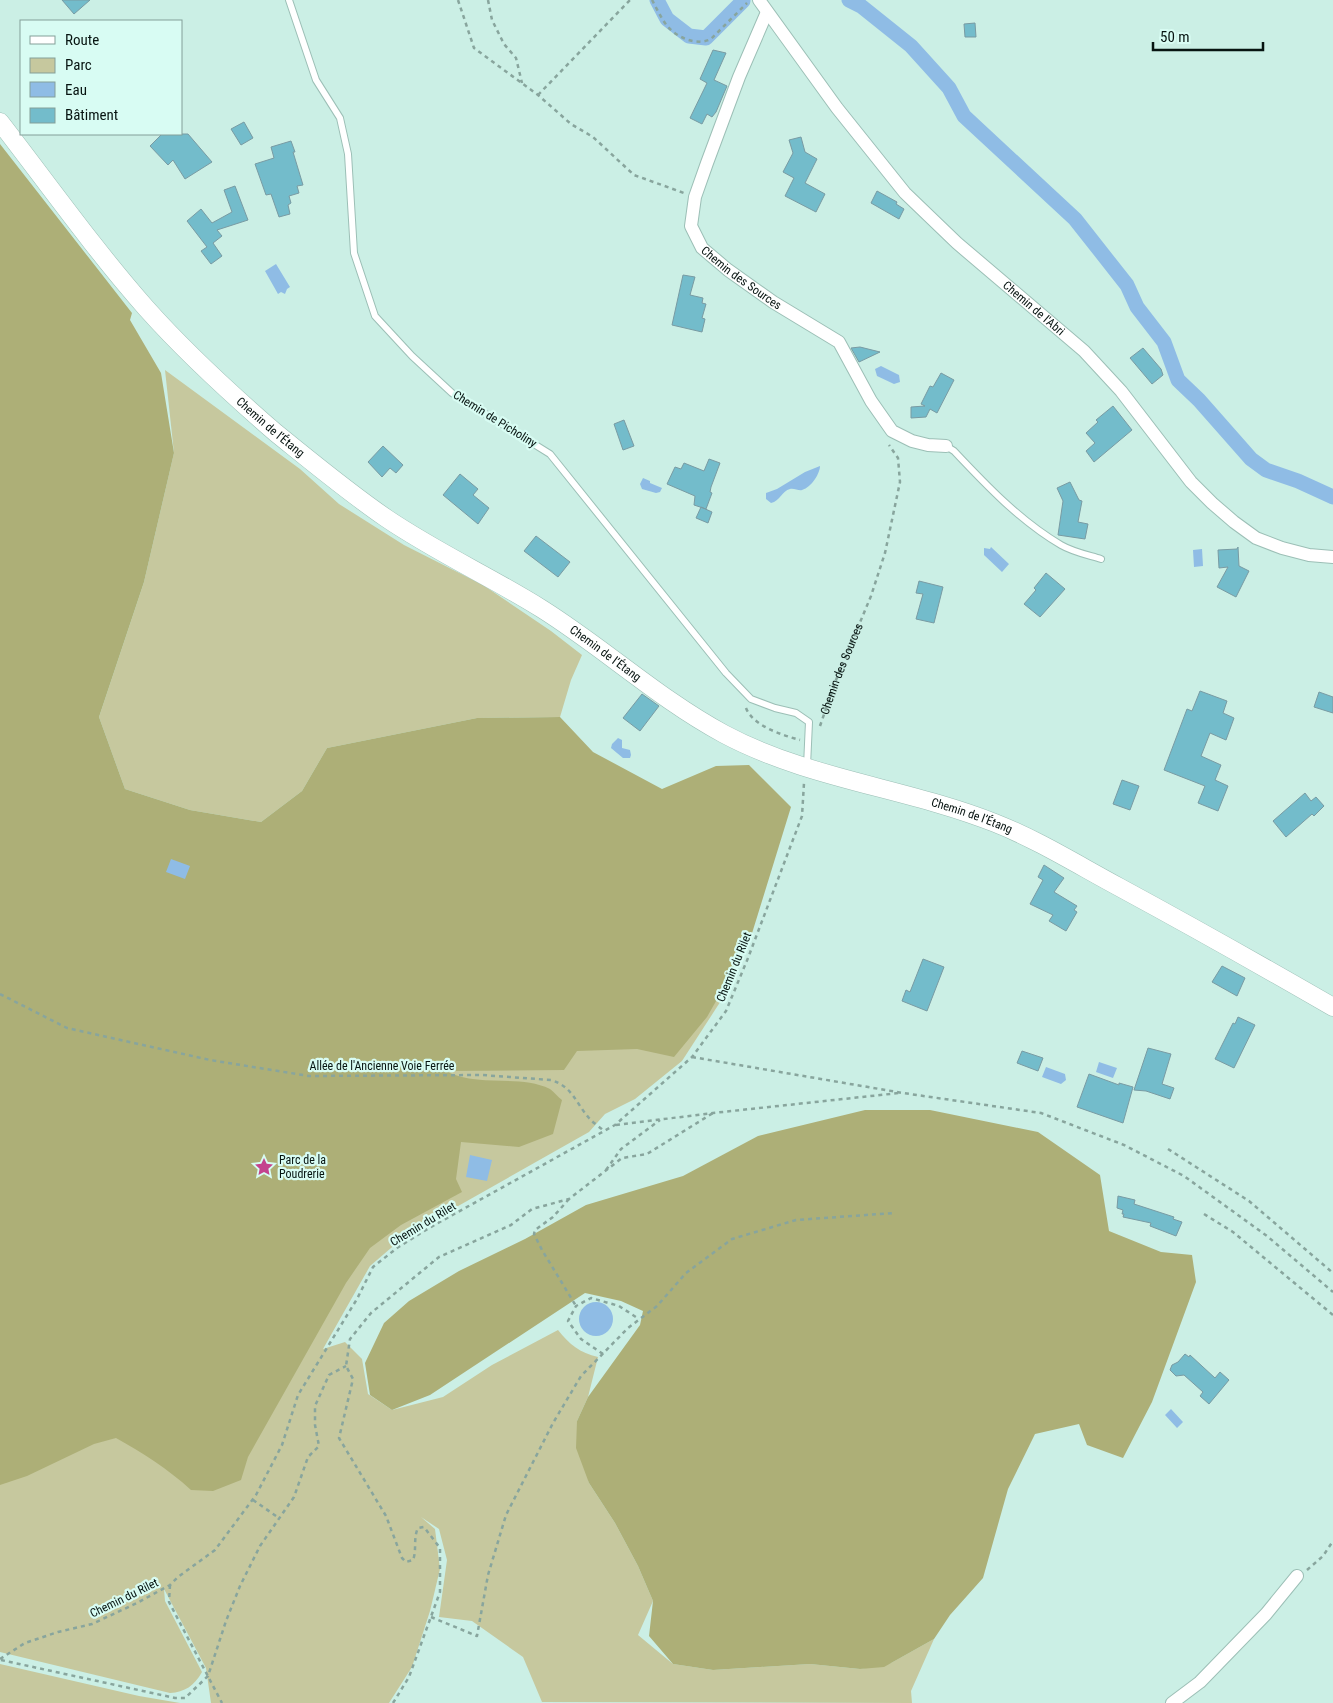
<svg xmlns="http://www.w3.org/2000/svg" width="1333" height="1703" font-family="'Roboto Condensed',sans-serif">
<style>
.green{fill:#c6c89e}
.forest{fill:#adaf77}
.water{fill:#8fbce5}
.lines{fill:none;stroke-linecap:round;stroke-linejoin:round}
.canal{stroke:#8fbce5;stroke-width:15}
.building{fill:#73bccb;stroke:#799ba3}
.lane-casing{stroke:#9cbfb6;stroke-width:8}
.street-casing{stroke:#9cbfb6;stroke-width:14}
.secondary-casing{stroke:#9cbfb6;stroke-width:19}
.path{stroke:#88a59d;stroke-width:2.5;stroke-dasharray:4 4;stroke-linecap:butt}
.lane{stroke:#fff;stroke-width:6}
.street{stroke:#fff;stroke-width:12}
.secondary{stroke:#fff;stroke-width:18}
.labels{text-anchor:middle;dominant-baseline:central;stroke-width:4.5;stroke-linejoin:round;paint-order:stroke}
.street-label{font-size:12px;fill:#071411;stroke:#d8fcf3}
.poi-label{font-size:12px;fill:#071411;stroke:#d8fcf3;text-anchor:start}
</style>
<rect width="100%" height="100%" fill="#cbefe5"/>
<path class="green" d="M165,370L300,469L339,504L404,545L483,585L551,631L582,655L571,680L560,717L477,718L327,748L302,791L261,822L190,810L125,789L99,717L144,582L174,453Z
M0,750L552,950L726,993L682,1061L635,1099L605,1114L589,1132L405,1236L370,1266L323,1349L345,1342L362,1359L368,1394L392,1410L443,1397L492,1365L558,1330C569,1344 580,1353 598,1357L588,1397L577,1421L589,1483L615,1523L638,1566L653,1601L638,1635L673,1664L713,1670L810,1664L860,1669L891,1663L934,1639L911,1691L912,1703L542,1702L523,1657L472,1621L439,1617L447,1560L439,1529L421,1517L435,1529L440,1569L430,1611L412,1667L389,1703H211L206,1668L164,1589L165,1601L202,1672C194,1686 185,1692 170,1693L0,1652Z
M0,1664L139,1696L180,1703H0Z"/>
<path class="forest" d="M0,144L132,313L130,320L161,373L174,453L144,582L99,717L125,789L190,810L261,822L302,791L327,748L477,718L560,717L593,752L662,789L716,766L749,765L791,807L749,943L707,1017L674,1057L637,1049L577,1051L564,1070L445,1071C479,1088 519,1074 550,1089C554,1092 558,1097 562,1100L553,1134L519,1147L461,1142L456,1179L462,1192L401,1225L370,1248L346,1283L248,1457L241,1480L213,1491L191,1490C168,1469 143,1453 116,1438L94,1444L27,1476L0,1485Z
M865,1110H930L1038,1132L1100,1175L1109,1231L1161,1252L1192,1255L1196,1282L1152,1402L1123,1458L1087,1445L1079,1424L1035,1434L1008,1489L983,1578L950,1615L934,1639L884,1667L860,1669L810,1664L713,1670L673,1664L649,1636L653,1601L638,1566L615,1523L589,1483L576,1448L577,1421L588,1397L640,1325L643,1311L621,1301L585,1293L430,1395L392,1410L370,1395L365,1363L384,1323L409,1301L459,1271L525,1239L586,1205L683,1176L758,1136Z"/>
<path class="water" d="M276,264L290,287L287,289L285,294L281,292L278,294L265,271Z
M881,366L899,375L900,382L894,384L877,376L875,369Z
M820,466C820,473 812,487 802,490C799,491 794,488 790,489C782,491 780,501 771,503L766,499V493L777,489L805,472Z
M643,478L650,481V483L662,488L660,492L656,493L642,489L640,484Z
M991,547L1009,564L1002,572L984,555V548L990,549Z
M1202,549L1203,566L1194,567L1193,550Z
M618,738L622,740V748L630,750L631,755L630,758H623L611,748L612,744Z
M171,859L190,866L185,879L166,872Z
M1099,1062L1117,1068L1113,1078L1096,1072Z
M1046,1067L1065,1074L1066,1080L1061,1084L1042,1077Z
M470,1155L492,1160L487,1181L466,1177Z
M579 1319a17 17 0 1 1 34 0a17 17 0 1 1-34 0Z
M1171,1409L1183,1422L1177,1428L1165,1415Z"/>
<g class="lines">
<path class="canal" d="M657,0L667,19L689,36L706,38L743,1
M849,0L861,6L911,46L949,88L964,116L1075,219L1127,285L1137,307L1164,342L1178,380L1199,400L1251,459L1266,470L1298,481L1333,497"/>
</g>
<path class="building" d="M62,0H90L74,14Z
M975,23L976,37H965L964,24Z
M713,50L726,53L714,80L727,86L716,112L712,117L707,114L702,124L690,118L707,83L700,79Z
M244,122L253,138L241,145L231,129Z
M162,134H188L212,162L185,179L173,160L168,165L150,146Z
M801,137L805,152L817,159L805,183L825,194L816,212L785,196L794,178L783,172L793,153L789,140Z
M291,141L295,152H293L303,185L297,186L299,193L289,196L291,203L288,205L290,214L279,217L271,194L266,195L255,164L274,158L271,147Z
M235,186L248,220L217,230L222,236L213,243L222,256L211,264L201,251L207,247L187,221L201,209L212,223L232,212L224,190Z
M877,191L897,202L896,204L904,209L899,219L871,203Z
M683,275L695,277L690,295L703,298L702,303L706,304L702,318L705,319L702,332L672,325Z
M860,347L880,352L859,362L851,348Z
M1143,348L1161,369L1163,375L1152,384L1130,358Z
M941,373L954,380L937,413L930,409L926,417L911,418V407L925,406L921,404L930,386L933,387Z
M1113,406L1132,430L1094,462L1086,451L1095,443L1086,433L1098,422L1096,420Z
M624,420L634,446L623,450L614,424Z
M383,446L403,465L396,473L390,468L382,477L368,462Z
M709,459L720,463L711,487L710,492L712,493L706,509L694,505L695,496L667,484L675,467L681,469L684,463L704,471Z
M460,474L478,489L473,495L489,508L478,524L443,495Z
M1070,482L1079,500L1082,501L1078,522L1088,524L1085,539L1058,535L1063,501L1057,488Z
M701,507L712,512L708,523L696,518Z
M536,536L570,562L558,577L524,551Z
M1238,547L1239,566L1249,571L1236,597L1217,587L1228,567L1219,568L1218,550L1237,549Z
M1046,573L1065,589L1040,617L1024,604L1036,590L1034,588Z
M919,581L943,587L934,623L916,619L923,594L916,593Z
M1200,691L1227,701L1223,713L1234,718L1226,740L1210,733L1201,756L1221,765L1215,780L1228,786L1218,811L1198,803L1205,786L1164,770L1187,709L1192,711Z
M1319,692L1333,697V713L1314,707Z
M642,694L659,706L640,731L623,718Z
M1122,780L1139,786L1130,810L1113,804Z
M1305,793L1311,801L1316,797L1324,806L1314,816L1312,814L1286,837L1273,821Z
M1044,865L1064,878L1054,892L1077,906L1074,910L1077,912L1066,931L1049,921L1053,915L1030,904L1043,880L1038,877Z
M923,959L944,967L927,1011L902,1001L906,990L910,992Z
M1222,966L1245,978L1237,996L1212,982Z
M1238,1017L1255,1025L1234,1068L1215,1059L1233,1023L1235,1024Z
M1148,1048L1171,1054L1162,1084L1174,1088L1170,1099L1146,1091L1134,1090Z
M1022,1051L1043,1058L1038,1071L1017,1063Z
M1089,1074L1119,1085V1083L1133,1087L1123,1123L1077,1107Z
M1118,1196L1135,1200L1134,1204L1174,1217L1173,1219L1182,1222L1176,1236L1150,1226L1151,1223L1123,1217L1124,1214H1122L1123,1210L1117,1208Z
M1185,1354L1189,1357L1190,1355L1215,1378L1220,1372L1229,1380L1209,1404L1200,1396L1203,1392L1184,1375L1176,1376L1170,1370L1172,1365L1178,1362Z"/>
<g class="lines">
<g class="lane-casing">
<path id="lane" d="M289,0L316,80L340,118L348,154L354,253L375,316L412,356L452,393L550,454L726,673L751,699L775,708L796,713L809,722L807,766
M946,446L954,451C986,485 1020,521 1061,545C1073,552 1088,555 1101,559"/>
</g>
<g class="street-casing">
<g id="street">
<path id="s2" d="M759,0L837,108L905,193L957,243L1084,351L1121,391L1191,482L1212,503L1234,522L1256,538L1282,548L1309,555L1333,557"/>
<path id="s3" d="M767,12L739,77L707,163L695,197L691,226L702,248L728,270L773,302L839,342L871,401L892,431L912,441L928,445L946,446"/>
<path d="M1172,1703L1200,1682L1266,1614L1297,1576"/>
</g>
</g>
<g class="secondary-casing">
<g id="secondary">
<path id="s4" d="M0,122C48,184 94,249 146,308C186,353 231,394 276,433C312,462 348,492 386,518C436,552 491,577 542,609C604,648 659,699 724,734C808,779 907,788 995,823C1038,840 1078,865 1119,887C1191,926 1262,966 1333,1007"/>
</g>
</g>
<g class="path">
<path d="M458,0L474,48L538,95L571,124L593,137L634,175L684,193"/>
<path d="M488,0L492,20L504,44L516,58L522,83"/>
<path d="M652,0C657,9 662,20 668,27C678,38 697,46 711,39L747,3"/>
<path d="M538,95L630,0"/>
<path d="M746,708C753,726 782,735 800,740"/>
<path id="s1" d="M820,726L836,680L871,596L885,553L900,482L898,458L889,445"/>
<path d="M0,994L67,1028L210,1060L309,1076L482,1075L551,1080C573,1087 575,1102 589,1118C593,1123 600,1127 604,1131"/>
<path d="M692,1057L903,1093L1041,1113L1124,1145L1184,1176L1267,1236L1333,1292"/>
<path d="M616,1125L713,1113L899,1093"/>
<path d="M1168,1149L1249,1201L1333,1273"/>
<path d="M606,1170L621,1149L660,1120"/>
<path d="M569,1199L553,1217L535,1230L534,1234L542,1250L576,1306"/>
<path d="M1204,1214L1233,1232L1333,1315"/>
<path d="M603,1354L581,1339L568,1321L576,1306L591,1298L619,1306L639,1319"/>
<path d="M253,1500L279,1518"/>
<path d="M1307,1570L1323,1556L1333,1541"/>
<path d="M170,1585L169,1602L222,1703"/>
<path d="M431,1617L477,1636L488,1575L506,1515L553,1423L581,1376L628,1328L657,1306L686,1273L732,1239L796,1220L894,1213"/>
<path d="M0,1659L25,1643L58,1632L92,1624L137,1603L170,1585L178,1577L215,1550L256,1495L282,1445L298,1395L357,1299L373,1267L397,1248L429,1228L615,1125L692,1057L726,1011L748,958L802,816L804,783"/>
<path d="M1,1660L175,1698H185L208,1676L226,1621L240,1586L260,1546L294,1497L308,1457L319,1446L315,1425V1406L329,1375L346,1366"/>
<path d="M393,1703L409,1677L440,1592V1548L424,1527L418,1528C413,1538 417,1550 413,1560L406,1562L402,1558L386,1516L339,1438L353,1379L346,1366L350,1339L371,1313L439,1257L511,1225L532,1209L569,1199L622,1158L647,1154L713,1113"/>
</g>
<use href="#lane" class="lane"/>
<use href="#street" class="street"/>
<use href="#secondary" class="secondary"/>
</g>
<defs>
<g id="sight-bare" transform="scale(1.5)"><path d="M0-6L1.8-2.2L6-1.7L2.9 1.2L3.7 5.4L0 3.3L-3.7 5.4L-2.9 1.2L-6-1.7L-1.8-2.2Z" fill="#c4438e" stroke="#d8fcf3" stroke-width="2.5" paint-order="stroke"/></g>
</defs>
<g fill-rule="evenodd">
<use href="#sight-bare" x="264" y="1167"/>
</g>
<g class="labels">
<g class="street-label">
<text stroke="none"><textPath href="#s3" startOffset="302">Chemin des Sources</textPath></text>
<text stroke="none"><textPath href="#s2" startOffset="415">Chemin de l'Abri</textPath></text>
<text transform="translate(495 419) rotate(32)">Chemin de Picholiny</text>
<text stroke="none"><textPath href="#s4" startOffset="409">Chemin de l’Étang</textPath></text>
<text stroke="none"><textPath href="#s4" startOffset="814">Chemin de l’Étang</textPath></text>
<text stroke="none"><textPath href="#s1" startOffset="61">Chemin des Sources</textPath></text>
<text stroke="none"><textPath href="#s4" startOffset="1219">Chemin de l’Étang</textPath></text>
<text transform="translate(734 967) rotate(-68)">Chemin du Rilet</text>
<text x="382" y="1066">Allée de l'Ancienne Voie Ferrée</text>
<text transform="translate(423 1224) rotate(-31)">Chemin du Rilet</text>
<text transform="translate(124 1598) rotate(-26)">Chemin du Rilet</text>
</g>
<g class="poi-label">
<text x="279" y="1160">Parc de la<tspan x="279" dy="14">Poudrerie</tspan></text>
</g>
</g>
<rect x="20" y="20" width="162" height="115" fill="#d8fcf3" stroke="#849f99"/>
<rect x="30" y="36" width="25" height="8" fill="#ffffff" stroke="#849f99"/>
<text x="65" y="45" font-size="15" fill="#071411">Route</text>
<rect x="30" y="58" width="25" height="15" fill="#c6c89e" stroke="#849f99"/>
<text x="65" y="70" font-size="15" fill="#071411">Parc</text>
<rect x="30" y="82" width="25" height="15" fill="#8fbce5" stroke="#849f99"/>
<text x="65" y="95" font-size="15" fill="#071411">Eau</text>
<rect x="30" y="108" width="25" height="15" fill="#73bccb" stroke="#849f99"/>
<text x="65" y="120" font-size="15" fill="#071411">Bâtiment</text>
<path d="M1153 42v8h110v-8" fill="none" stroke="#071411" stroke-width="2.5"/>
<text x="1160" y="42" font-size="15" fill="#071411" stroke="#d8fcf3" stroke-width="4" paint-order="stroke">50 m</text>
</svg>
